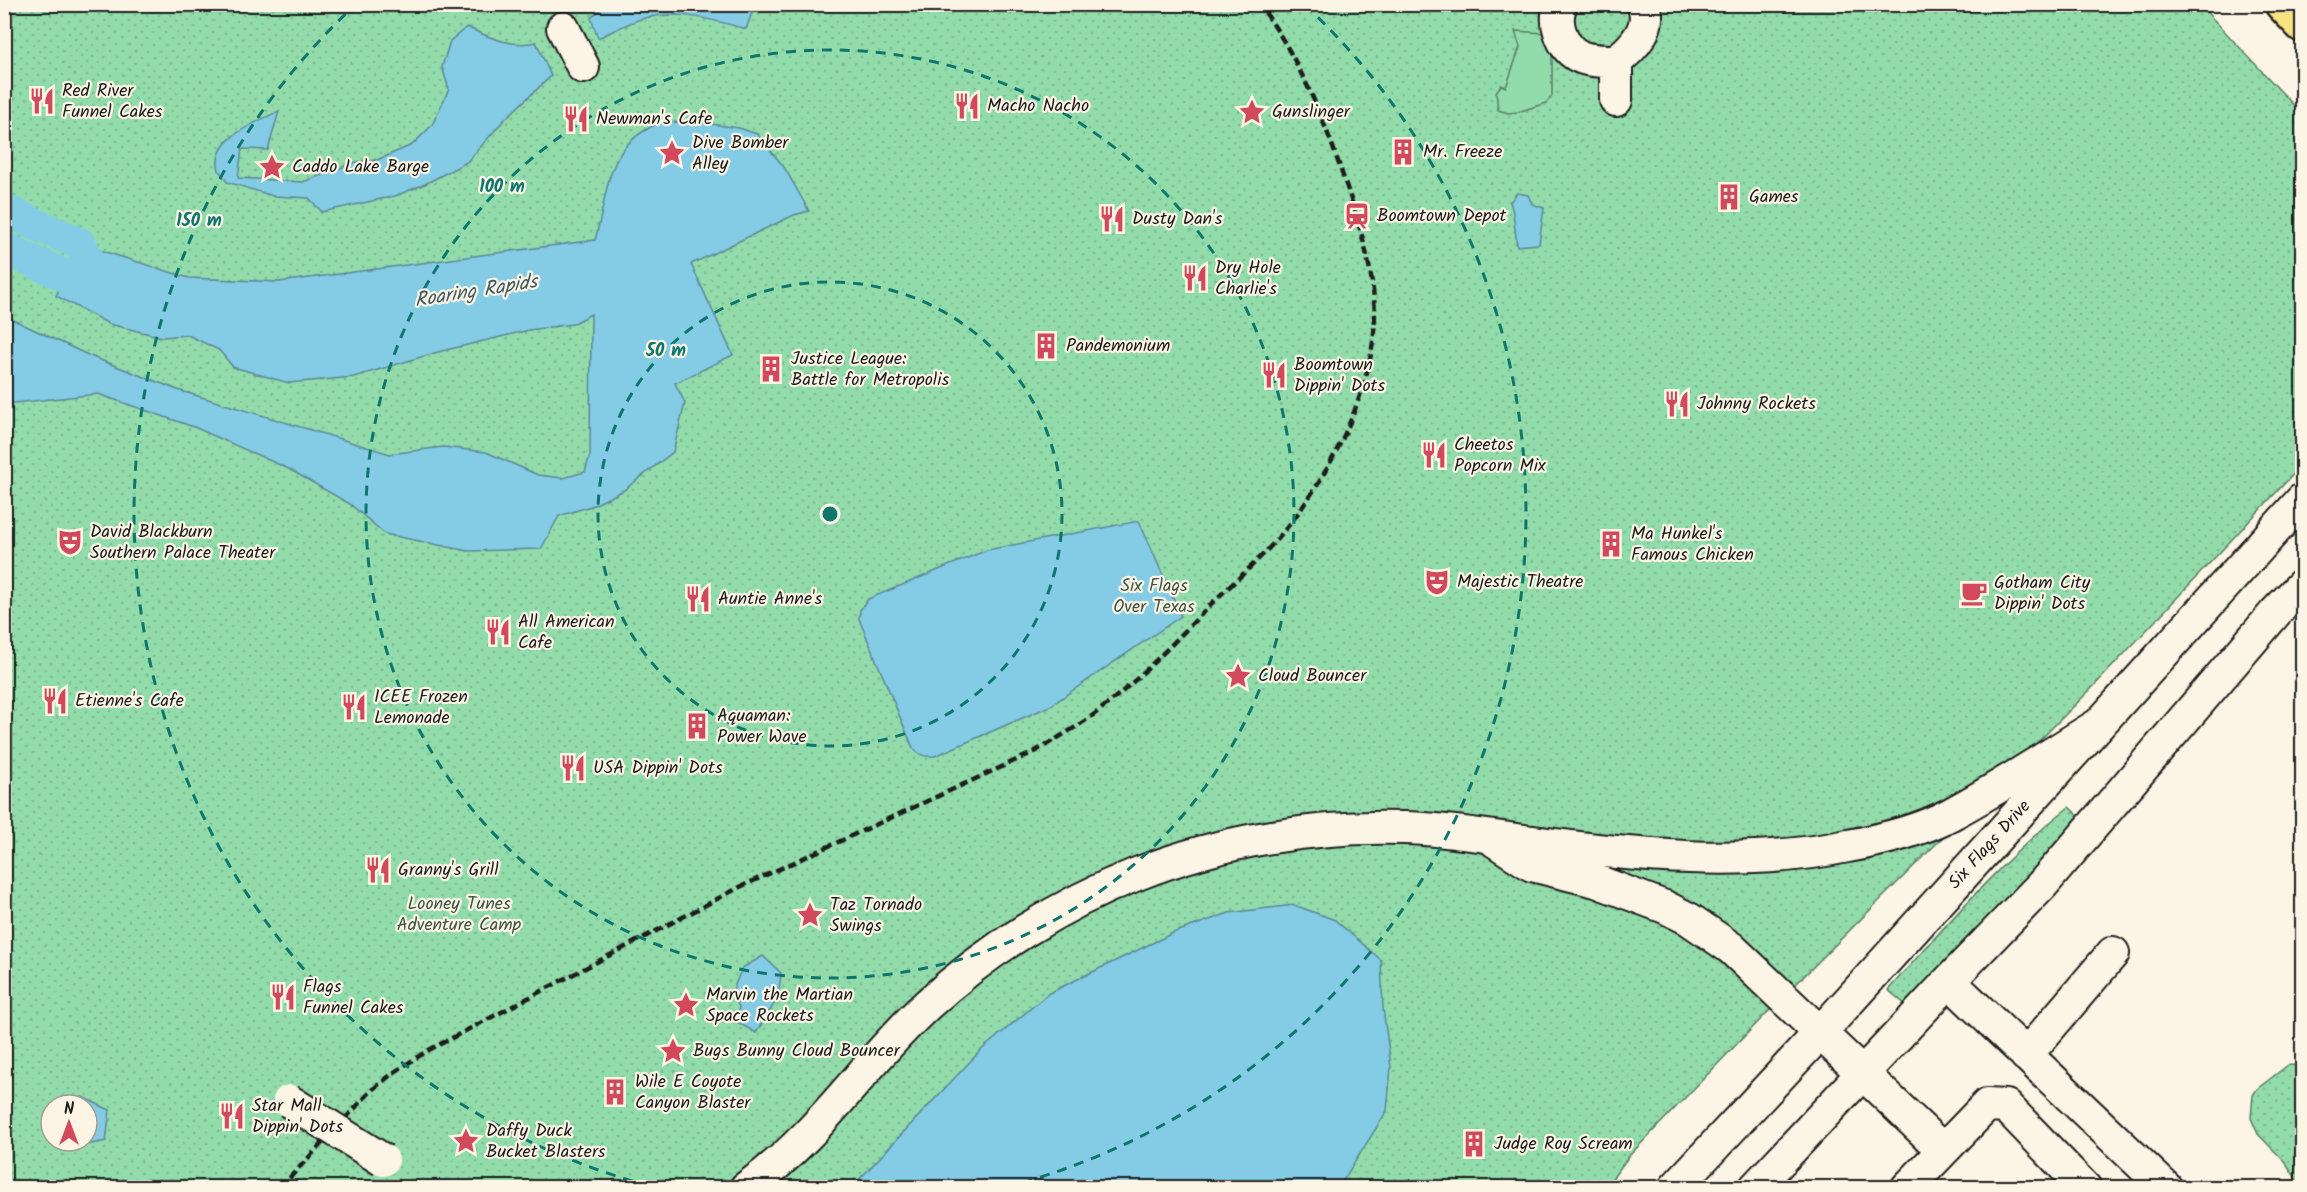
<svg xmlns="http://www.w3.org/2000/svg" width="2307" height="1192" font-family="Kalam,sans-serif">
<style>
.grass{fill:url(#grass-dots);stroke:#577c64;stroke-width:1.5;fill-rule:evenodd}
.garden{fill:#92dcab;stroke:#577c64;stroke-width:1.5}
.water{fill:#84cce5;stroke:#5a8695;stroke-width:1.5}
.lines{fill:none;stroke-linecap:round;stroke-linejoin:round}
.canal{stroke:#84cce5;stroke-width:33}
.minor-casing{stroke:#1c1c1c;stroke-width:36}
.major-casing{stroke:#1c1c1c;stroke-width:38}
.minor{stroke:#fcf5e5;stroke-width:32}
.major{stroke:#f8e281;stroke-width:33}
.rail{stroke:#1c1c1c;stroke-width:4.5;stroke-dasharray:9 4.5;stroke-linecap:butt}
.minor-bridge-casing{stroke:#1c1c1c;stroke-width:36;stroke-linecap:butt}
.minor-bridge{stroke:#fcf5e5;stroke-width:32}
.ring{fill:none;stroke:#0f766e;stroke-width:3;stroke-dasharray:10 8}
.labels{text-anchor:middle;dominant-baseline:central;stroke-width:4.5;stroke-linejoin:round;paint-order:stroke}
.poi-label{font-size:18px;fill:#1c1c1c;stroke:#fcf5e5;text-anchor:start}
.park-label{font-size:18px;fill:#3f5647;stroke:#fcf5e5}
.street-label{font-size:18px;fill:#1c1c1c;stroke:#fcf5e5}
.water-label{font-size:20px;font-style:italic;fill:#405a62;stroke:#fcf5e5}
.centre{fill:#0f766e;stroke:#fcf5e5;stroke-width:3}
.ring-label{font-size:18px;text-anchor:middle;font-weight:bold;fill:#0f766e;stroke:#fcf5e5;stroke-width:4.5;stroke-linejoin:round;paint-order:stroke}
</style>
<defs>
<pattern id="grass-dots" width="8" height="8" patternUnits="userSpaceOnUse" patternTransform="scale(1.5)"><rect width="8" height="8" fill="#92dcab"/><path d="M2 2h.1M6 6h.1" fill="none" stroke="#7dbc93" stroke-width="1.8" stroke-linecap="round"/></pattern>
</defs>
<rect width="100%" height="100%" fill="#fcf5e5"/>
<filter id="ink" filterUnits="userSpaceOnUse"><feTurbulence type="fractalNoise" baseFrequency=".0167" numOctaves="2"/><feDisplacementMap in="SourceGraphic" scale="12" xChannelSelector="R" yChannelSelector="G"/><feConvolveMatrix kernelMatrix="1 2 1 2 8 2 1 2 1" color-interpolation-filters="sRGB"/></filter>
<g filter="url(#ink)">
<path class="grass" d="M2199,4L2302,114V465L2093,687L1763,1017L1629,1156L1606,1187L5,1188V5ZM51,1105H87V1141H51Z
M2069,807L2081,818L1907,1006L1888,990C1945,927 2001,860 2069,807Z
M2288,1065L2302,1066V1187H2298L2295,1177L2286,1163L2258,1134L2251,1118L2253,1095L2257,1089Z"/>
<path class="garden" d="M1515,31L1546,33L1561,57L1552,56V96L1546,103L1518,112L1508,113L1498,110L1496,92L1501,85L1506,87L1520,47Z"/>
<path class="water" d="M605,5V4L755,5L746,29C714,20 682,11 649,17C632,20 614,31 598,38L591,18Z
M467,27C487,37 513,48 536,42L551,76L505,119L467,162L425,184L395,196L322,212L309,198L273,196L227,182C225,178 221,174 219,170C210,138 258,122 279,111L268,150L242,149L238,178L303,182L356,162L377,160L412,145L432,125L449,89L442,67L450,41Z
M662,122L704,123L739,128L757,134L784,167L809,211L794,215L691,264L733,355L675,383L685,403L673,452L624,490L594,505L559,516L541,549L468,551L385,534L350,504L289,469L194,427L98,394L5,404V316L90,356L178,390L390,454L443,447L486,452L538,475L563,478L585,472L590,455L591,314L573,324L529,330L438,352L354,377L289,383L233,367L219,350L188,335L162,337L109,324L56,296L80,244L189,278L279,282L595,240C610,189 603,145 662,122Z
M1517,193L1528,195L1532,204L1544,208L1539,244L1517,246L1513,212L1510,202Z
M1139,521L1181,616L1050,706L935,756C925,757 920,756 913,748L859,619L860,610L868,599L987,550Z
M1294,905L1335,920L1381,960L1383,1008L1391,1067L1387,1111L1339,1187H852L980,1051L1049,993L1173,933L1229,913Z
M763,956L781,973L778,998L756,1033L737,1022L739,1007L732,992L742,968Z
M82,1097L110,1110L106,1141L76,1147L73,1141H87V1105H75Z"/>
<g class="lines">
<path class="canal" d="M4,210L80,244L95,272
M4,248L66,276L95,272L109,280"/>
<g class="minor-casing">
<path id="minor" d="M1561,4C1557,13 1557,23 1560,32C1569,61 1590,61 1616,61
M563,28L583,67
M1616,100V61C1632,49 1654,27 1643,4
M1495,841L1532,865L1596,881L1665,907L1689,919L1731,948L1942,1149
M1949,981L2166,1188
M2026,1055L2113,953
M746,1188C820,1136 862,1065 927,1005C987,950 1061,904 1137,874C1220,841 1315,825 1404,828C1447,829 1489,837 1532,842C1633,856 1747,867 1848,846C1882,840 1919,831 1949,815C2000,788 2049,755 2098,725
M1675,1188L1819,1034L2302,500
M1755,1188L1949,981L2042,885L2276,612L2302,585
M1907,1188L1987,1105L2006,1106L2085,1188"/>
</g>
<g class="major-casing">
<path id="major" d="M2282,4L2302,25"/>
</g>
<use href="#minor" class="minor"/>
<use href="#major" class="major"/>
<path class="rail" d="M280,1188L373,1089L396,1071L427,1051L740,887L1034,752C1056,739 1077,727 1096,713C1138,681 1175,641 1212,603C1236,580 1262,558 1283,532C1331,476 1382,375 1374,299C1370,257 1357,216 1343,176C1323,116 1297,55 1259,4"/>
<g class="minor-bridge-casing">
<path id="minor-bridge" d="M289,1101L383,1160"/>
</g>
<use href="#minor-bridge" class="minor-bridge"/>
</g>
</g>
<g class="ring">
<circle cx="830" cy="514" r="232"/>
<circle cx="830" cy="514" r="464"/>
<path d="M650 1186A696 696 0 0 1 355 5M1305 5A696 696 0 0 1 1010 1186"/>
</g>
<defs>
<g id="restaurant-bare" transform="scale(2.07)"><path d="M-5-6h1v4h1v-4h1v4h1v-4h1v5L-1.5 .5V6h-2V.5L-5-1ZM5-6V6H3V1.5H1.5Q1.5-4 5-6Z" fill="#d1495b" stroke="#fcf5e5" stroke-width="2.5" paint-order="stroke"/></g>
<g id="sight-bare" transform="scale(2.07)"><path d="M0-6L1.8-2.2L6-1.7L2.9 1.2L3.7 5.4L0 3.3L-3.7 5.4L-2.9 1.2L-6-1.7L-1.8-2.2Z" fill="#d1495b" stroke="#fcf5e5" stroke-width="2.5" paint-order="stroke"/></g>
<g id="building-bare" transform="scale(2.07)"><path d="M-4-6H4V6H1V3H-1V6H-4ZM-2.5-4.3h1.7v1.8h-1.7ZM.8-4.3h1.7v1.8H.8ZM-2.5-1h1.7V.8h-1.7ZM.8-1h1.7V.8H.8Z" fill="#d1495b" stroke="#fcf5e5" stroke-width="2.5" paint-order="stroke"/></g>
<g id="station-bare" transform="scale(2.07)"><path d="M-3-6H3Q5-6 5-4V2Q5 4 3 4L4.5 6H3L1.5 4h-3L-3 6H-4.5L-3 4Q-5 4-5 2V-4Q-5-6-3-6ZM-3.5-4v3h7v-3ZM-3.5 1v1.5H-2V1ZM2 1v1.5H3.5V1Z" fill="#d1495b" stroke="#fcf5e5" stroke-width="2.5" paint-order="stroke"/></g>
<g id="theatre-bare" transform="scale(2.07)"><path d="M-5-5.5Q0-4 5-5.5V0Q5 5 0 6Q-5 5-5 0ZM-3.3-2.5H-1v1.5H-3.3ZM1-2.5H3.3v1.5H1ZM-2.8 1Q0 5.5 2.8 1Z" fill="#d1495b" stroke="#fcf5e5" stroke-width="2.5" paint-order="stroke"/></g>
<g id="cafe-bare" transform="scale(2.07)"><path d="M-5.5-4.5H6V0H3Q3 3.5 0 3.5H-2.5Q-5.5 3.5-5.5 0ZM3-3.2v2h1.7v-2ZM-6 4.5H4V6H-6Z" fill="#d1495b" stroke="#fcf5e5" stroke-width="2.5" paint-order="stroke"/></g>
</defs>
<g fill-rule="evenodd">
<use href="#restaurant-bare" x="42" y="101"/>
<use href="#restaurant-bare" x="967" y="106"/>
<use href="#sight-bare" x="1252" y="112"/>
<use href="#restaurant-bare" x="576" y="119"/>
<use href="#building-bare" x="1403" y="152"/>
<use href="#sight-bare" x="672" y="153"/>
<use href="#sight-bare" x="272" y="167"/>
<use href="#building-bare" x="1729" y="197"/>
<use href="#station-bare" x="1357" y="216"/>
<use href="#restaurant-bare" x="1112" y="219"/>
<use href="#restaurant-bare" x="1195" y="278"/>
<use href="#building-bare" x="1046" y="346"/>
<use href="#building-bare" x="771" y="369"/>
<use href="#restaurant-bare" x="1274" y="375"/>
<use href="#restaurant-bare" x="1677" y="404"/>
<use href="#restaurant-bare" x="1434" y="455"/>
<use href="#theatre-bare" x="70" y="542"/>
<use href="#building-bare" x="1611" y="544"/>
<use href="#theatre-bare" x="1437" y="582"/>
<use href="#cafe-bare" x="1974" y="593"/>
<use href="#restaurant-bare" x="698" y="599"/>
<use href="#restaurant-bare" x="498" y="632"/>
<use href="#sight-bare" x="1238" y="676"/>
<use href="#restaurant-bare" x="55" y="701"/>
<use href="#restaurant-bare" x="354" y="707"/>
<use href="#building-bare" x="697" y="726"/>
<use href="#restaurant-bare" x="573" y="768"/>
<use href="#restaurant-bare" x="378" y="870"/>
<use href="#sight-bare" x="810" y="915"/>
<use href="#restaurant-bare" x="283" y="997"/>
<use href="#sight-bare" x="686" y="1005"/>
<use href="#sight-bare" x="673" y="1051"/>
<use href="#building-bare" x="615" y="1092"/>
<use href="#restaurant-bare" x="232" y="1116"/>
<use href="#sight-bare" x="466" y="1141"/>
<use href="#building-bare" x="1474" y="1144"/>
</g>
<g class="labels">
<g class="poi-label">
<text x="62" y="91">Red River<tspan x="62" dy="21">Funnel Cakes</tspan></text>
<text x="987" y="106">Macho Nacho</text>
<text x="1272" y="112">Gunslinger</text>
<text x="596" y="119">Newman's Cafe</text>
<text x="692" y="143">Dive Bomber<tspan x="692" dy="21">Alley</tspan></text>
<text x="1423" y="152">Mr. Freeze</text>
<text x="292" y="167">Caddo Lake Barge</text>
<text x="1749" y="197">Games</text>
<text x="1377" y="216">Boomtown Depot</text>
<text x="1132" y="219">Dusty Dan's</text>
<text x="1215" y="268">Dry Hole<tspan x="1215" dy="21">Charlie's</tspan></text>
<text x="1066" y="346">Pandemonium</text>
<text x="791" y="359">Justice League:<tspan x="791" dy="21">Battle for Metropolis</tspan></text>
<text x="1294" y="365">Boomtown<tspan x="1294" dy="21">Dippin' Dots</tspan></text>
<text x="1697" y="404">Johnny Rockets</text>
<text x="1454" y="445">Cheetos<tspan x="1454" dy="21">Popcorn Mix</tspan></text>
<text x="90" y="532">David Blackburn<tspan x="90" dy="21">Southern Palace Theater</tspan></text>
<text x="1631" y="534">Ma Hunkel's<tspan x="1631" dy="21">Famous Chicken</tspan></text>
<text x="1457" y="582">Majestic Theatre</text>
<text x="1994" y="583">Gotham City<tspan x="1994" dy="21">Dippin' Dots</tspan></text>
<text x="718" y="599">Auntie Anne's</text>
<text x="518" y="622">All American<tspan x="518" dy="21">Cafe</tspan></text>
<text x="1258" y="676">Cloud Bouncer</text>
<text x="374" y="697">ICEE Frozen<tspan x="374" dy="21">Lemonade</tspan></text>
<text x="75" y="701">Etienne's Cafe</text>
<text x="717" y="716">Aquaman:<tspan x="717" dy="21">Power Wave</tspan></text>
<text x="593" y="768">USA Dippin' Dots</text>
<text x="398" y="870">Granny's Grill</text>
<text x="830" y="905">Taz Tornado<tspan x="830" dy="21">Swings</tspan></text>
<text x="303" y="987">Flags<tspan x="303" dy="21">Funnel Cakes</tspan></text>
<text x="706" y="995">Marvin the Martian<tspan x="706" dy="21">Space Rockets</tspan></text>
<text x="693" y="1051">Bugs Bunny Cloud Bouncer</text>
<text x="635" y="1082">Wile E Coyote<tspan x="635" dy="21">Canyon Blaster</tspan></text>
<text x="252" y="1106">Star Mall<tspan x="252" dy="21">Dippin' Dots</tspan></text>
<text x="486" y="1131">Daffy Duck<tspan x="486" dy="21">Bucket Blasters</tspan></text>
<text x="1494" y="1144">Judge Roy Scream</text>
</g>
<g class="park-label">
<text x="1154" y="586">Six Flags<tspan x="1154" dy="21">Over Texas</tspan></text>
<text x="459" y="904">Looney Tunes<tspan x="459" dy="21">Adventure Camp</tspan></text>
</g>
<g class="street-label">
<text transform="translate(1990 845) rotate(-48)">Six Flags Drive</text>
</g>
<g class="water-label">
<text transform="translate(476 292) rotate(-9)">Roaring Rapids</text>
</g>
</g>
<circle cx="830" cy="514" r="9" class="centre"/>
<g class="ring-label">
<text x="502" y="192">100 m</text>
<text x="199" y="226">150 m</text>
<text x="666" y="356">50 m</text>
</g>
<rect width="2307" height="1192" fill="none" stroke="#fcf5e5" stroke-width="24"/>
<rect x="12" y="12" width="2283" height="1168" fill="none" stroke="#1c1c1c" stroke-width="2" filter="url(#ink)"/>
<g transform="translate(69 1123)"><circle r="28" fill="#fcf5e5" stroke="#a29e95" stroke-width="1.5"/>
<path d="M0-4.5L10 22L0 15L-10 22Z" fill="#d1495b"/>
<text y="-9" font-size="16" font-weight="bold" text-anchor="middle" fill="#1c1c1c">N</text>
</g>
</svg>
